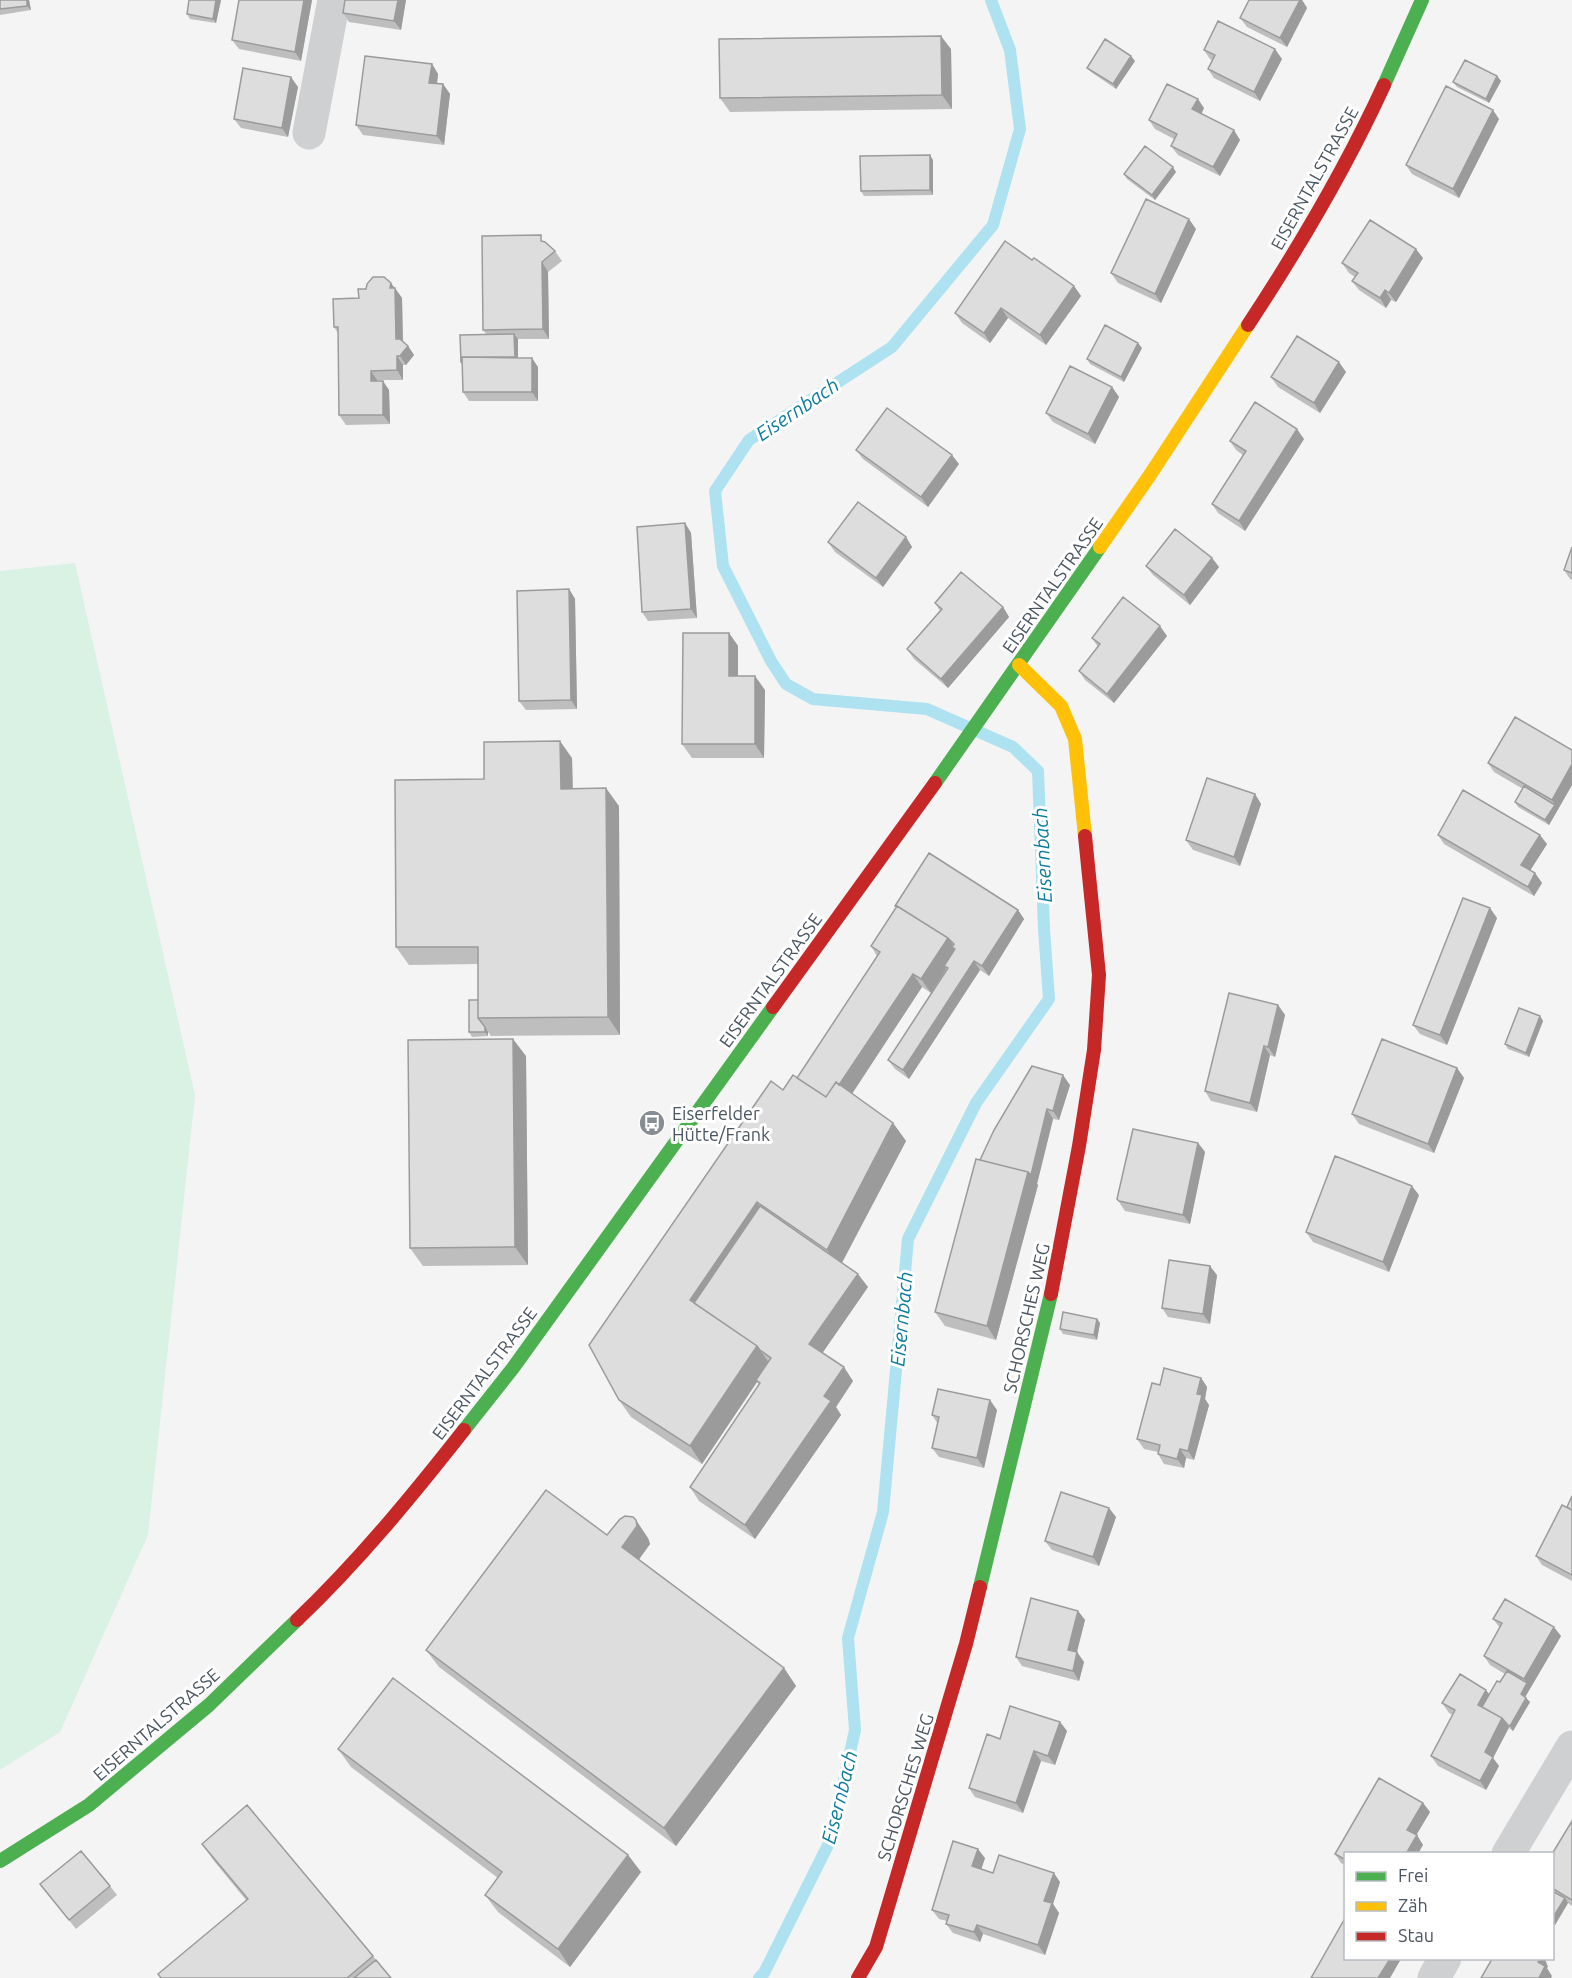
<svg xmlns="http://www.w3.org/2000/svg" width="1572" height="1978" font-family="Ubuntu,sans-serif">
<style>
.green{fill:#d9f2e3}
.lines{fill:none;stroke-linecap:round;stroke-linejoin:round}
.stream{stroke:#aee2f0;stroke-width:12}
.street{stroke:#ced0d2;stroke-width:33}
.fast{stroke:#4caf50;stroke-width:14}
.slow{stroke:#ffc107;stroke-width:14}
.jam{stroke:#c62828;stroke-width:14}
.wall{fill:#bebebf}
.shaded-wall{fill:#9b9b9b}
.building{fill:#ddddde;stroke:#9b9b9b;stroke-width:1.5}
.labels{text-anchor:middle;dominant-baseline:central;stroke-width:6;stroke-linejoin:round;paint-order:stroke}
.street-label{font-size:18px;fill:#4a5661;stroke:#fff}
.poi-label{font-size:18px;fill:#4a5661;stroke:#fff;text-anchor:start}
.water-label{font-size:20px;font-style:italic;fill:#0c7c9b;stroke:#fff}
</style>
<rect width="100%" height="100%" fill="#f4f4f4"/>
<path class="green" d="M75,563L195,1095L148,1535L60,1732L0,1770V571Z"/>
<g class="lines">
<path class="stream" d="M759,1978L764,1973L831,1839L855,1730L848,1638L883,1512L908,1239L976,1103L1049,999L1044,929L1038,771L1013,747L927,709L813,699L786,684L771,661L723,566L715,491L749,440L892,347L993,225L1020,129L1010,50L991,0"/>
<path class="street" d="M309,133L334,0
M1508,1854L1572,1747
M1434,1978L1445,1958"/>
<path class="fast" d="M1384,85L1422,0
M935,783L1100,547
M464,1430L513,1368L773,1007
M980,1587L1051,1294
M0,1861L89,1805L209,1705L297,1620"/>
<path class="slow" d="M1100,547L1150,475L1248,325
M1019,665L1061,706L1075,739L1085,836"/>
<path class="jam" d="M1248,325C1298,249 1346,168 1384,85
M773,1007L935,783
M1051,1294L1079,1146L1094,1050L1099,975L1085,836
M297,1620C358,1562 412,1496 464,1430
M858,1978L876,1947L966,1644L980,1587"/>
</g>
<path class="wall" d="M0,0H29L31,10L0,15Z
M189,0H221L216,23L190,19L187,14Z
M312,0L301,61L239,49L232,40Z
M406,0L401,30L349,22L343,13Z
M1249,0H1302L1307,8L1287,47L1247,27L1240,18Z
M951,49L952,109L730,112L720,98Z
M1204,50L1282,59L1260,101L1214,78L1208,69L1212,60L1210,59Z
M1135,61L1116,89L1091,72L1087,68Z
M432,64L438,74L437,84H443L450,94L444,145L363,135L356,125Z
M1497,76L1501,81L1489,103L1457,87L1453,82Z
M298,87L288,137L241,128L234,119Z
M1204,108L1201,114L1240,140L1220,176L1178,155L1171,146L1174,139L1155,129L1149,120Z
M1499,119L1459,198L1412,174L1406,165Z
M933,160V195L864,196L861,191Z
M1176,172L1155,200L1127,179L1124,174Z
M1196,229L1161,303L1118,283L1111,273Z
M546,243L555,251L562,261L548,272L549,339H518V358L538,367V401H469L463,392L462,365L461,362L487,335L483,330Z
M1423,258L1396,302L1391,300L1386,308L1359,290L1352,281L1355,277L1349,273L1342,263Z
M1032,260L1074,286L1081,296L1046,345L1008,318L990,343L962,323L955,313Z
M395,288L402,298L403,341L408,346L414,355L406,365H403V380H377L389,390L390,424L346,425L339,415L338,333L334,327L366,289Z
M1142,348L1124,382L1090,364L1087,359Z
M1346,372L1320,413L1278,387L1271,377Z
M1112,387L1119,397L1095,444L1053,422L1046,413Z
M1304,439L1245,531L1218,513L1212,504L1243,455L1236,450L1230,441Z
M856,450L959,464L928,507L863,459Z
M685,523L691,533L697,618L648,621L642,612Z
M906,537L912,547L883,587L835,552L828,542Z
M1572,547V580L1570,579L1564,570Z
M1212,558L1219,567L1190,605L1153,575L1146,566Z
M569,589L575,599L577,709L526,710L519,701Z
M935,603L1003,607L1009,617L948,688L914,659L907,649L940,611Z
M729,633L738,646V676L765,690L764,758H692L682,744Z
M1167,636L1114,703L1085,680L1079,671L1098,647L1092,638Z
M1572,750V785L1549,825L1518,807L1515,802L1523,789L1494,772L1488,763Z
M572,758L573,789L619,806L620,1035L491,1036L488,1032V1036L472,1037L469,1032L478,1000V964L409,965L396,947L484,779Z
M1255,794L1261,804L1240,866L1193,850L1186,840Z
M1438,835L1547,844L1530,870L1535,873L1542,883L1534,896L1444,844Z
M895,906L1018,910L1024,919L989,976L980,970L909,1079L895,1069L888,1060L946,969L931,993L922,987L852,1094L893,1123L906,1141L842,1263L868,1287L822,1353L853,1381L836,1407L841,1415L755,1539L699,1501L690,1487L759,1385L757,1382L702,1464L631,1417L619,1400L783,1090L797,1078L877,956L871,946L896,908Z
M1497,918L1447,1045L1420,1034L1413,1025Z
M1278,1005L1285,1015L1275,1057L1270,1055L1257,1112L1211,1101L1205,1091Z
M1540,1016L1543,1021L1529,1057L1508,1049L1505,1044Z
M526,1056L528,1265L423,1266L410,1248Z
M1457,1068L1464,1078L1434,1153L1359,1124L1352,1114Z
M1070,1085L1059,1120L1053,1119L1037,1184L1038,1185L996,1340L945,1326L935,1312L980,1160Z
M1198,1143L1205,1152L1190,1224L1125,1211L1117,1199Z
M1419,1195L1389,1272L1313,1242L1306,1232Z
M1217,1275L1210,1324L1168,1317L1162,1308Z
M1097,1319L1100,1323L1097,1340L1063,1334L1060,1329Z
M1201,1378L1207,1387L1205,1399L1209,1405L1194,1460L1186,1458L1184,1468L1164,1464L1158,1454V1452L1144,1449L1137,1439L1160,1385Z
M997,1410L984,1468L939,1457L932,1448L938,1424L932,1415Z
M1572,1496V1581L1542,1565L1536,1556L1567,1507Z
M1116,1517L1099,1566L1052,1550L1045,1541Z
M648,1538L650,1544L639,1559L784,1668L796,1686L676,1846L439,1667L426,1650Z
M1078,1611L1085,1620L1077,1652L1084,1662L1079,1681L1022,1666L1016,1657Z
M1493,1619L1561,1636L1525,1697L1530,1702L1513,1731L1509,1728L1493,1758L1499,1766L1486,1790L1438,1766L1431,1756L1453,1715L1449,1713L1442,1703L1490,1694L1500,1682L1505,1674L1490,1665L1484,1656L1500,1628Z
M1060,1722L1067,1731L1055,1765L1041,1761L1023,1813L975,1797L969,1788L1000,1739Z
M338,1749L628,1855L641,1872L570,1967L498,1912L485,1895L498,1878L351,1767Z
M1423,1803L1430,1812L1416,1835L1423,1845L1346,1854V1866L1341,1863L1335,1854Z
M1572,1821V1906L1568,1903L1555,1925L1552,1924V1854Z
M202,1844L373,1956L391,1978H160L246,1900L214,1861Z
M985,1858L981,1869L993,1873L1060,1882L1053,1904L1059,1913L1045,1955L983,1934L980,1942L953,1933L946,1924L947,1921L939,1919L932,1910Z
M40,1884L110,1886L117,1895L76,1929Z"/>
<path class="shaded-wall" d="M27,0H29L31,10L27,6Z
M216,0H221L216,23L213,19Z
M304,0H312L301,61L295,52Z
M398,0H406L401,30L394,21Z
M1300,0H1302L1307,8L1287,47L1280,38Z
M941,36L951,49L952,109L942,95Z
M1275,49L1282,59L1260,101L1254,92Z
M1131,56L1135,61L1116,89L1113,84Z
M432,64L438,74L436,92L429,83Z
M1497,76L1501,81L1489,103L1486,99Z
M291,77L298,87L288,137L282,128Z
M443,84L450,94L444,145L437,136Z
M1198,99L1204,108L1199,119L1192,109Z
M1493,110L1499,119L1459,198L1453,189Z
M1234,130L1240,140L1220,176L1213,167Z
M930,155L933,160V195L930,190Z
M1173,167L1176,172L1155,200L1152,195Z
M1189,219L1196,229L1161,303L1155,294Z
M1416,249L1423,258L1396,302L1389,293Z
M542,262L548,272L549,339L543,329Z
M391,283L402,298L403,348L396,339L390,288Z
M1074,286L1081,296L1046,345L1040,335Z
M1385,290L1391,300L1386,308L1380,298Z
M1001,308L1008,318L990,343L984,333Z
M514,334L518,339V367L515,362Z
M1138,343L1142,348L1124,382L1121,377Z
M408,346L414,355L406,365L400,356Z
M397,356L403,365V380L397,370Z
M532,358L538,367V401L532,392Z
M1339,362L1346,372L1320,413L1314,403Z
M371,371L377,380L378,390L371,381Z
M383,381L389,390L390,424L383,415Z
M1112,387L1119,397L1095,444L1088,434Z
M1297,429L1304,439L1245,531L1239,521Z
M952,455L959,464L928,507L921,497Z
M685,523L691,533L697,618L691,609Z
M906,537L912,547L883,587L876,578Z
M1212,558L1219,567L1190,605L1184,595Z
M569,589L575,599L577,709L571,700Z
M1003,607L1009,617L948,688L941,679Z
M1160,626L1167,636L1114,703L1107,694Z
M729,633L738,646V689L729,676Z
M755,676L765,690L764,758L755,744Z
M560,741L572,758L573,807L561,789Z
M1572,764V785L1549,825L1545,820L1555,805L1552,800Z
M606,788L619,806L620,1035L608,1017Z
M1255,794L1261,804L1240,866L1234,857Z
M1540,835L1547,844L1528,874L1521,865Z
M1535,873L1542,883L1534,896L1528,887Z
M1490,908L1497,918L1447,1045L1440,1035Z
M1018,910L1024,919L989,976L982,966Z
M948,938L958,952L952,947L957,953L944,966L946,969L931,993L921,979Z
M974,961L980,970L909,1079L903,1070Z
M913,974L922,987L838,1115L829,1101Z
M1278,1005L1285,1015L1275,1057L1268,1047Z
M1540,1016L1543,1021L1529,1057L1526,1053Z
M485,1027L488,1032V1036L485,1032Z
M513,1039L526,1056L528,1265L515,1247Z
M1264,1046L1270,1055L1257,1112L1250,1103Z
M1457,1068L1464,1078L1434,1153L1428,1144Z
M1063,1075L1070,1085L1059,1120L1053,1111Z
M1047,1109L1053,1119L1037,1184L1038,1185L996,1340L987,1326L1028,1172Z
M893,1123L906,1141L839,1268L827,1250Z
M1198,1143L1205,1152L1190,1224L1183,1215Z
M1412,1186L1419,1195L1389,1272L1383,1262Z
M757,1202L769,1220L706,1313L690,1300Z
M1210,1266L1217,1275L1210,1324L1203,1314Z
M858,1274L868,1287L819,1358L809,1344Z
M1097,1319L1100,1323L1097,1340L1094,1335Z
M757,1346L770,1364L756,1380L757,1382L702,1464L690,1446Z
M844,1367L853,1381L836,1407L841,1415L755,1539L745,1525L824,1396Z
M1201,1378L1207,1387L1205,1399L1209,1405L1194,1460L1188,1451Z
M990,1400L997,1410L984,1468L977,1458Z
M1180,1449L1186,1458L1184,1468L1177,1459Z
M1109,1508L1116,1517L1099,1566L1093,1557Z
M636,1520L648,1538L650,1544L635,1565L622,1547Z
M1078,1611L1085,1620L1075,1659L1068,1650Z
M1554,1627L1561,1636L1524,1699L1521,1694L1527,1683L1524,1679Z
M1077,1652L1084,1662L1079,1681L1073,1671Z
M784,1668L796,1686L676,1846L664,1828Z
M1486,1690L1493,1699L1485,1712L1478,1705Z
M1526,1698L1530,1702L1513,1731L1510,1726Z
M1502,1718L1509,1727L1493,1758L1499,1766L1486,1790L1480,1781L1485,1752Z
M1060,1722L1067,1731L1055,1765L1048,1756Z
M1034,1751L1041,1761L1023,1813L1016,1803Z
M1423,1803L1430,1812L1414,1839L1407,1830Z
M1417,1835L1423,1845L1418,1854H1406Z
M978,1849L985,1858L979,1876L972,1866Z
M628,1855L641,1872L570,1967L558,1949Z
M1054,1873L1060,1882L1053,1904L1059,1913L1045,1955L1038,1945L1044,1901Z
M1565,1898L1568,1903L1555,1925L1552,1922V1919Z
M977,1925L983,1934L980,1942L974,1932Z
M1390,1959H1401L1390,1978H1378Z
M1541,1959H1545L1548,1967L1547,1968L1552,1976L1551,1978H1539L1538,1962Z"/>
<path class="building" d="M0,0H27V6L0,9Z
M189,0H216L213,19L187,14Z
M239,0H304L295,52L232,40Z
M345,0H398L394,21L343,13Z
M1249,0H1300L1280,38L1240,18Z
M1218,21L1275,49L1254,92L1208,69L1215,55L1204,50Z
M941,36L942,95L720,98L719,39Z
M1105,39L1131,56L1113,84L1087,68Z
M365,56L432,64L429,83L443,84L437,136L356,125Z
M1465,60L1497,76L1486,99L1453,82Z
M243,68L291,77L282,128L234,119Z
M1167,84L1198,99L1192,109L1234,130L1213,167L1171,146L1177,134L1149,120Z
M1446,86L1493,110L1453,189L1406,165Z
M1145,146L1173,167L1152,195L1124,174Z
M930,155V190L861,191L860,156Z
M1146,199L1189,219L1155,294L1111,273Z
M1370,220L1416,249L1389,293L1385,290L1380,298L1352,281L1358,273L1342,263Z
M541,235V241L545,242L555,251L542,262L543,329L483,330L482,236Z
M1005,241L1032,260L1034,258L1074,286L1040,335L1001,308L984,333L955,313Z
M373,277H384L391,283L390,288H395L396,339H400L408,346L400,356H397V370L371,371V381H383V415H339L338,327H334L333,299L359,298L358,289H366L367,284Z
M1105,325L1138,343L1121,377L1087,359Z
M514,334L515,357H462V362H461L460,335Z
M1297,336L1339,362L1314,403L1271,377Z
M462,357L532,358V392H463Z
M1070,366L1112,387L1088,434L1046,413Z
M1255,402L1297,429L1239,521L1212,504L1246,451L1230,441Z
M887,408L952,455L921,497L856,450Z
M858,502L906,537L876,578L828,542Z
M685,523L691,609L642,612L637,527Z
M1175,529L1212,558L1184,595L1146,566Z
M1572,547V573L1564,570Z
M961,572L1003,607L941,679L907,649L942,609L935,603Z
M569,589L571,700L519,701L517,591Z
M1123,597L1160,626L1107,694L1079,671L1100,644L1092,638Z
M683,633H729V676H755V744H682Z
M1515,717L1572,750V764L1552,800L1488,763Z
M560,741L561,789L606,788L608,1017L478,1018V947H396L395,780L484,779V742Z
M1207,778L1255,794L1234,857L1186,840Z
M1524,786L1555,805L1545,820L1515,802Z
M1463,790L1540,835L1521,865L1535,873L1528,887L1438,835Z
M929,853L1018,910L982,966L974,961L903,1070L888,1060L948,968L944,966L955,949L952,947L954,944L948,938L897,906L896,907L895,906Z
M1463,898L1490,908L1440,1035L1413,1025Z
M897,906L948,938L921,979L913,974L839,1085L836,1082L826,1097L797,1078L880,952L871,946Z
M1229,993L1278,1005L1268,1047L1264,1046L1250,1103L1205,1091Z
M469,1000H478V1018L485,1027V1032H469Z
M1519,1008L1540,1016L1526,1053L1505,1044Z
M513,1039L515,1247L410,1248L408,1040Z
M1382,1039L1457,1068L1428,1144L1352,1114Z
M1032,1066L1063,1075L1053,1111L1047,1109L1031,1175L1028,1172L980,1160L994,1130Z
M793,1075L826,1097L836,1082L893,1123L827,1250L757,1202L690,1300L757,1346L690,1446L619,1400L589,1345L771,1081L783,1090Z
M1133,1129L1198,1143L1183,1215L1119,1201L1117,1199Z
M1335,1156L1412,1186L1383,1262L1306,1232Z
M976,1159L1028,1172L987,1326L935,1312Z
M760,1206L858,1274L809,1344L844,1367L824,1396L831,1401L745,1525L690,1487L760,1383L756,1380L771,1358L760,1350L757,1346L694,1303Z
M1169,1260L1210,1266L1203,1314L1162,1308Z
M1063,1312L1097,1319L1094,1335L1060,1329Z
M1164,1368L1201,1378L1197,1394L1202,1395L1188,1451L1180,1449L1177,1459L1158,1454L1160,1445L1137,1439L1152,1383L1160,1385Z
M938,1389L990,1400L977,1458L932,1448L939,1417L932,1415Z
M546,1490L607,1535L620,1519L625,1516L633,1517L636,1520L637,1526L622,1547L784,1668L664,1828L426,1650Z
M1061,1492L1109,1508L1093,1557L1045,1541Z
M1572,1496V1510L1567,1507Z
M1562,1505L1572,1510V1575L1536,1556Z
M1031,1598L1078,1611L1068,1650L1077,1652L1073,1671L1016,1657Z
M1505,1599L1554,1627L1524,1679L1484,1656L1502,1623L1493,1619Z
M1507,1671L1527,1683L1521,1694L1526,1698L1510,1726L1507,1724L1502,1718L1482,1707L1497,1681L1500,1682Z
M1460,1674L1486,1690L1478,1705L1502,1718L1485,1752L1493,1757L1480,1781L1431,1756L1455,1710L1442,1703Z
M393,1678L628,1855L558,1949L485,1895L502,1872L338,1749Z
M1010,1706L1060,1722L1048,1756L1034,1751L1016,1803L969,1788L987,1734L1000,1739Z
M1379,1778L1423,1803L1407,1830L1417,1835L1406,1854H1346V1860L1335,1854Z
M247,1805L373,1956L347,1978H161L158,1974L248,1899L202,1844Z
M1572,1821V1900L1552,1888V1854Z
M953,1841L978,1849L972,1866L993,1873L999,1855L1054,1873L1044,1901L1052,1903L1038,1945L977,1925L974,1932L946,1924L949,1915L932,1910Z
M81,1851L110,1886L69,1920L40,1884Z
M1552,1891L1565,1898L1552,1919Z
M1344,1920L1346,1921V1959H1390L1378,1978H1311Z
M1492,1959H1541L1538,1962L1545,1966L1539,1978H1481Z
M376,1960L391,1978H354Z"/>
<defs>
<g id="bus-disc" transform="scale(1.35)"><circle r="9.5" fill="#868d94" stroke="#fff"/><path d="M-5-6H5V4H4V6H2V4H-2V6H-4V4H-5ZM-3.5-4V0h7V-4ZM-3.5 1.2v1.5H-2V1.2ZM2 1.2v1.5H3.5V1.2Z" fill="#fff"/></g>
</defs>
<g fill-rule="evenodd">
<use href="#bus-disc" x="652" y="1123"/>
</g>
<g class="labels">
<g class="street-label">
<text transform="translate(1314 178) rotate(-61)">EISERNTALSTRASSE</text>
<text transform="translate(1052 585) rotate(-55)">EISERNTALSTRASSE</text>
<text transform="translate(770 980) rotate(-54)">EISERNTALSTRASSE</text>
<text transform="translate(1026 1318) rotate(-77)">SCHORSCHES WEG</text>
<text transform="translate(484 1373) rotate(-53)">EISERNTALSTRASSE</text>
<text transform="translate(156 1724) rotate(-41)">EISERNTALSTRASSE</text>
<text transform="translate(905 1787) rotate(-73)">SCHORSCHES WEG</text>
</g>
<g class="poi-label">
<text x="672" y="1113">Eiserfelder<tspan x="672" dy="21">Hütte/Frank</tspan></text>
</g>
<g class="water-label">
<text transform="translate(797 409) rotate(-34)">Eisernbach</text>
<text transform="translate(1042 855) rotate(-93)">Eisernbach</text>
<text transform="translate(901 1319) rotate(-85)">Eisernbach</text>
<text transform="translate(839 1797) rotate(-76)">Eisernbach</text>
</g>
</g>
<rect x="1344" y="1852" width="210" height="108" fill="#ffffff" stroke="#b7bbc0" stroke-width="1.5"/>
<rect x="1356" y="1872" width="30" height="9" fill="#4caf50" stroke="#b7bbc0" stroke-width="1.5"/>
<text x="1398" y="1882" font-size="18" fill="#4a5661">Frei</text>
<rect x="1356" y="1902" width="30" height="9" fill="#ffc107" stroke="#b7bbc0" stroke-width="1.5"/>
<text x="1398" y="1912" font-size="18" fill="#4a5661">Zäh</text>
<rect x="1356" y="1932" width="30" height="9" fill="#c62828" stroke="#b7bbc0" stroke-width="1.5"/>
<text x="1398" y="1942" font-size="18" fill="#4a5661">Stau</text>
</svg>
